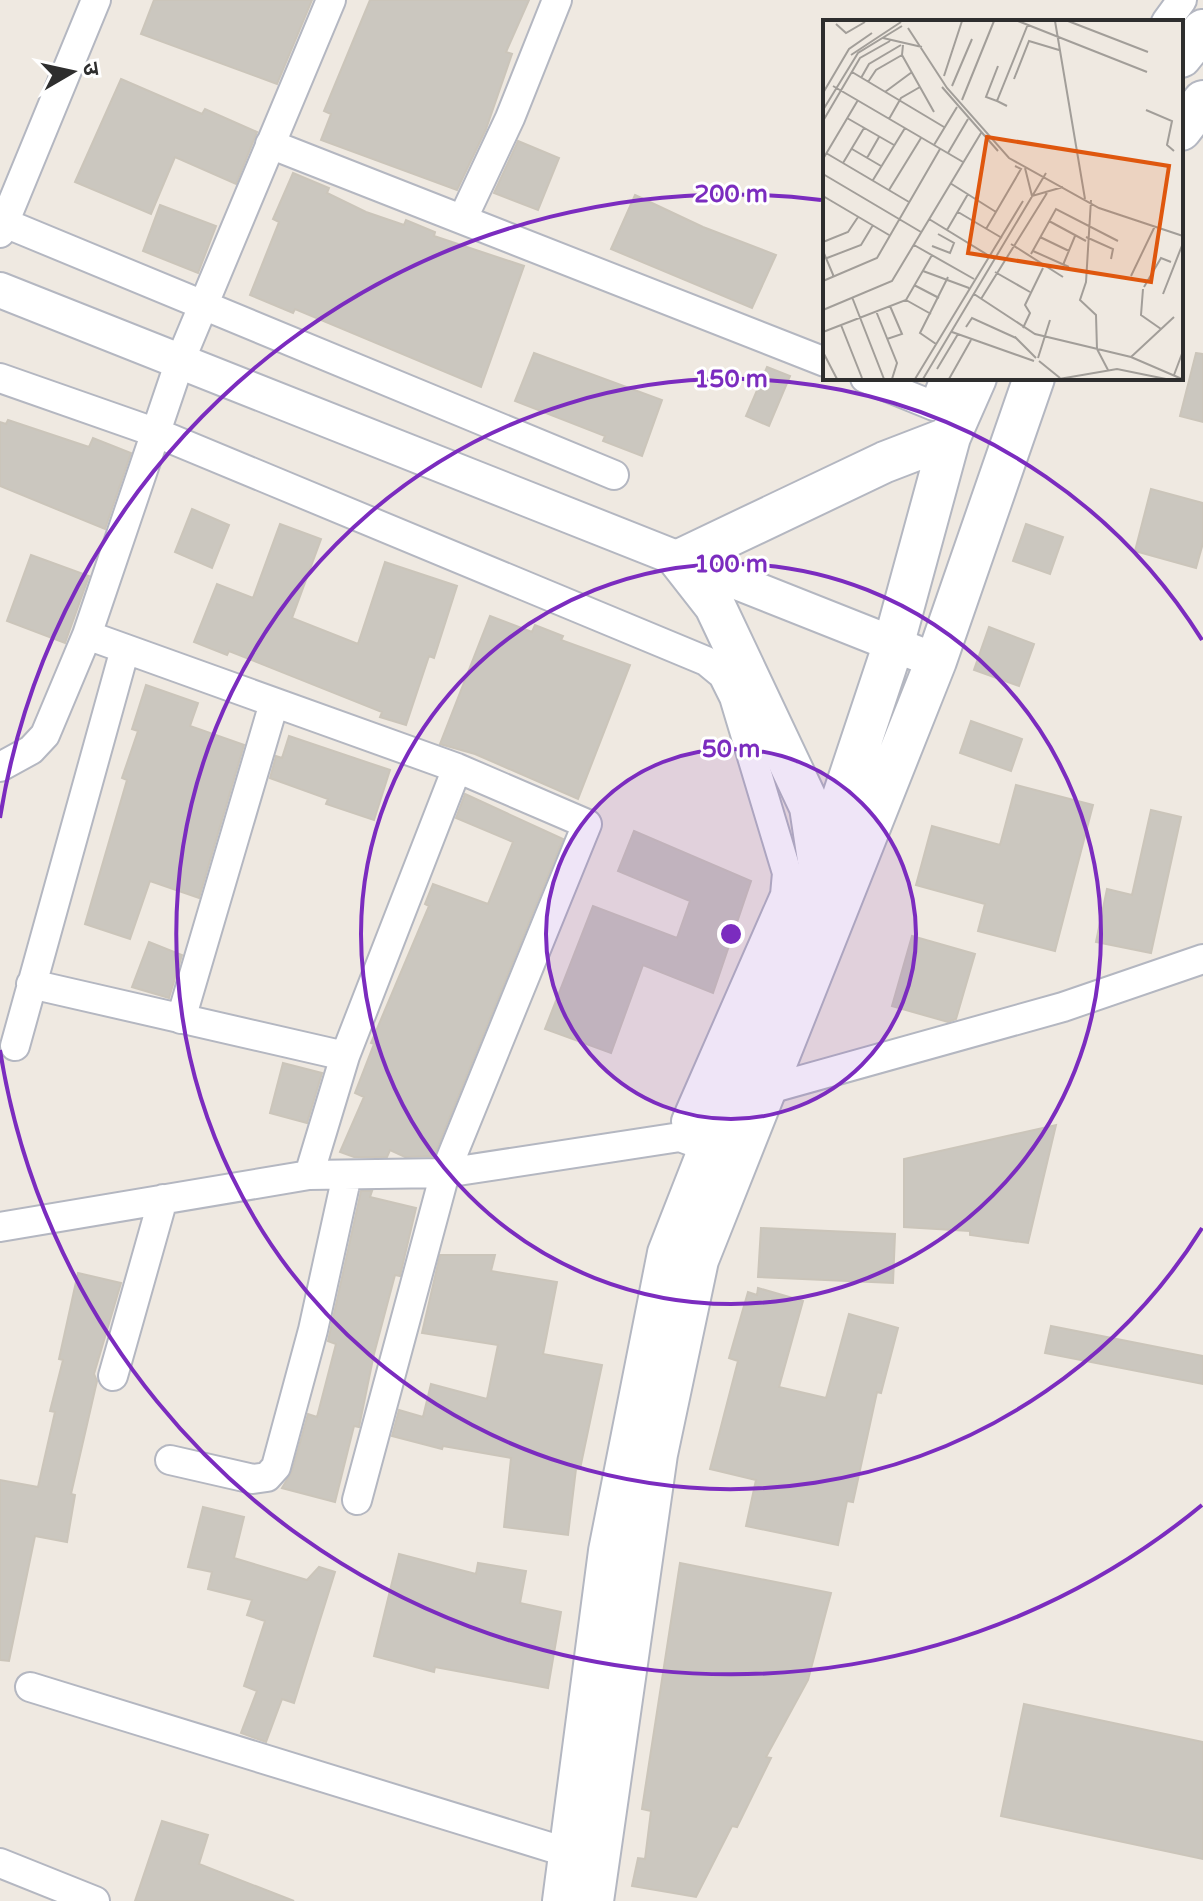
<svg xmlns="http://www.w3.org/2000/svg" width="1203" height="1901" font-family="'Varela Round','Noto Sans Devanagari',sans-serif">
<style>
.building{fill:#cbc7bf;stroke:#cbc5ba;stroke-width:2}
.lines{fill:none;stroke-linecap:round;stroke-linejoin:round}
.minor-casing{stroke:#b4b7c1;stroke-width:32}
.tertiary-casing{stroke:#b4b7c1;stroke-width:38}
.secondary-casing{stroke:#b4b7c1;stroke-width:44}
.minor{stroke:#fff;stroke-width:28}
.tertiary{stroke:#fff;stroke-width:34}
.secondary{stroke:#fff;stroke-width:40}
.ring{fill:none;stroke:#7b2cbf;stroke-width:4}
.inset-road{fill:none;stroke:#a29e99;stroke-width:2}
.view{fill:#df570e;fill-opacity:0.15;stroke:#df570e;stroke-width:4}
.inset-edge{fill:none;stroke:#2e2e2e;stroke-width:4}
.centre{fill:#7b2cbf;stroke:#fff;stroke-width:4}
.ring-label{font-size:24px;text-anchor:middle;font-weight:bold;fill:#7b2cbf;stroke:#fff;stroke-width:6;stroke-linejoin:round;paint-order:stroke}
</style>
<rect width="100%" height="100%" fill="#efe9e1"/>
<path class="building" d="M154,0H312L277,84L141,34Z
M370,0H529L506,52L512,54L486,129L457,190L321,140L331,114L324,111Z
M121,79L202,114L205,109L257,132L236,184L175,157L151,214L75,182Z
M518,141L559,158L538,210L494,193Z
M293,173L329,188L327,193L366,212L404,225L406,220L435,232L434,236L524,266L481,387L295,309L293,313L250,295L279,222L273,219Z
M635,195L703,227L776,255L752,308L611,249Z
M160,205L216,226L198,273L143,251Z
M534,353L662,400L642,456L603,441L605,436L515,401Z
M1196,353L1203,354V422L1180,416Z
M767,367L790,376L769,426L746,416Z
M8,420L89,447L93,438L131,453L105,529L0,486V422L6,424Z
M1151,489L1203,503V543L1196,568L1135,551Z
M192,509L229,525L212,568L175,552Z
M280,524L321,539L292,618L358,644L385,562L457,586L434,658L429,656L406,725L380,717L382,712L229,651L227,655L194,642L217,584L253,598Z
M1026,524L1063,537L1050,574L1013,561Z
M31,555L89,576L65,643L7,621Z
M490,616L532,632L535,625L563,636L561,640L630,665L578,799L475,754L440,744Z
M989,627L1034,644L1019,686L974,670Z
M146,685L198,703L190,726L244,745L199,898L150,881L130,939L85,924L127,780L122,778L138,731L132,729Z
M971,721L1022,739L1011,771L960,753Z
M289,736L390,770L374,820L326,804L328,799L270,778L276,756L282,758Z
M1016,785L1093,805L1055,951L978,931L985,904L916,885L932,826L1000,845Z
M465,794L563,839L434,1156L405,1157L390,1150L387,1157H354L340,1152L364,1097L355,1093L374,1044L371,1043L429,906L425,904L433,884L488,904L513,842L456,818Z
M1151,810L1181,817L1151,953L1096,942L1107,889L1132,895Z
M634,831L751,881L713,993L643,965L611,1053L545,1029L593,906L677,938L690,901L618,871Z
M912,936L975,954L956,1019L948,1022L892,1006Z
M149,942L182,955L169,998L132,987Z
M283,1063L322,1073L307,1123L270,1113Z
M1056,1125L1028,1243L970,1235V1231L904,1227V1159Z
M361,1191H372L370,1197L416,1208L400,1276L395,1275L374,1354L359,1427L354,1426L335,1502L282,1488L292,1471L308,1414L317,1417L336,1344L328,1341Z
M761,1228L895,1234L893,1283L758,1277Z
M440,1255H495L491,1271L557,1282L543,1354L602,1365L580,1469H576L568,1535L504,1527L511,1458L443,1446L442,1449L392,1436L399,1410L423,1417L431,1384L487,1399L498,1345L422,1333Z
M78,1273L121,1283L94,1374L97,1381L71,1494L75,1495L67,1542L35,1536L9,1661L0,1660V1480L38,1487L55,1412L50,1411L63,1360L59,1359Z
M758,1288L803,1301L779,1387L826,1398L849,1314L898,1328L881,1393L877,1392L853,1502L847,1501L838,1545L746,1526L756,1480L710,1469L738,1361L729,1358L748,1292L757,1295Z
M1051,1326L1203,1356V1384L1045,1353Z
M203,1507L244,1517L234,1558L307,1580L319,1567L335,1572L294,1703L282,1699L266,1742L241,1733L257,1691L244,1686L265,1621L247,1615L252,1600L208,1589L212,1572L188,1567Z
M399,1554L476,1574L478,1563L526,1571L520,1603L561,1612L548,1688L435,1667L434,1672L374,1656Z
M680,1563L831,1593L808,1680L766,1757L771,1758L737,1827L732,1826L696,1897L632,1886L638,1858L645,1859L651,1811L642,1809Z
M1024,1704L1203,1742V1859L1001,1816Z
M162,1821L208,1835L199,1864L294,1901H135Z"/>
<g class="lines">
<g class="minor-casing">
<path id="minor" d="M1166,22L1182,0
M270,144L825,362
M463,218L510,118L557,0
M0,221L614,475
M0,233L96,0
M0,378L157,433L706,661L723,675L734,697L787,873L785,895L686,1121
M865,378L934,406L945,378
M87,635L457,768L587,824L445,1173L357,1500
M0,767L31,750L45,735L87,635L180,361L331,0
M31,984L345,1056
M181,1019L274,703
M15,1046L125,649
M755,1093L1063,1007L1203,959
M309,1175L345,1056L457,768
M0,1227L309,1175L445,1173L680,1137L710,1148
M113,1376L163,1199
M170,1460L253,1479L267,1477L276,1467L313,1330L347,1175
M30,1687L569,1853
M0,1863L95,1901"/>
</g>
<g class="tertiary-casing">
<path id="tertiary" d="M0,290L936,661"/>
</g>
<g class="secondary-casing">
<path id="secondary" d="M1181,57L1203,30
M1181,130L1203,101
M818,860L810,807L715,606L679,560L885,462L950,437
M563,1901L609,1551L668,1253L819,868L893,646L950,437L976,378
M593,1901L657,1454L698,1260L936,661L1034,378"/>
</g>
<use href="#minor" class="minor"/>
<use href="#tertiary" class="tertiary"/>
<use href="#secondary" class="secondary"/>
</g>
<circle cx="731" cy="934" r="185" fill="#7b2cbf" fill-opacity=".12"/>
<g class="ring">
<circle cx="731" cy="934" r="185"/>
<circle cx="731" cy="934" r="370"/>
<path d="M1202 1228A555 555 0 1 1 1202 640"/>
<path d="M1202 1505A740 740 0 0 1 0 1050M0 818A740 740 0 0 1 821 200"/>
</g>
<g transform="translate(823 20)">
<rect width="360" height="360" fill="#efe9e1"/>
<path class="inset-road" d="M195,1L324,52M232,1L262,179M245,1L325,32M13,4L23,13L42,2M85,8L124,68L186,138L276,188L360,216M60,18L99,27M80,25L79,35L111,92M28,35L78,2M29,52L121,107M121,56L139,1M38,58L46,44L78,25M191,59L206,21L236,30M45,62L53,50L79,35M10,66L140,142M129,66L149,19M119,67L175,131M62,72L89,52M0,73L26,29L49,13M139,80L171,1M174,81L163,77L175,46M184,86L174,81L205,4M0,90L35,33L79,6M323,90L349,101L344,125L351,131M24,98L71,125M66,99L78,78L97,67M0,101L37,38L67,21M111,125L134,87M29,129L58,146M3,133L86,182M125,133L145,99M44,138L56,117M0,139L35,80M20,143L41,108M202,148L209,176L240,167M0,154L98,212M50,160L82,108M127,163L173,192M66,170L98,118M0,176L66,215M268,180L263,262L257,280L273,295L274,329L285,350M135,192L179,218M106,199L168,237M226,201L263,221M163,209L198,149L192,146M124,210L145,174M217,217L246,231M263,217L290,229L288,239M0,222L25,212L35,197M188,224L240,257M91,225L151,259M109,226L127,233L131,223L115,214M0,231L11,257M210,231L246,247M208,234L233,189L295,221M4,238L38,225L50,205M240,245L252,216M100,251L146,268M172,252L207,272M308,256L332,206M0,261L54,238L117,129M91,265L116,278M321,267L338,238L348,242M320,269L318,295L338,309M151,274L212,314L308,337L359,359M340,274L360,223M29,277L61,359M158,279L224,173M83,280L108,294M0,290L69,261L158,113M53,291L74,343L69,359M18,305L39,358M143,307L149,298L193,318M200,308L207,293L202,285L220,248M0,312L83,280L109,235M129,312L211,341M192,317L213,338M64,319L79,314L67,286M113,324L97,313L125,257M0,332L14,359M308,337L351,297M215,338L227,300M216,341L237,358M114,349L135,314M351,355L360,331M92,359L200,181M100,359L223,153M126,359L148,320M236,359L294,349L343,359"/>
<path class="view" d="M164,117L346,146L328,262L145,233Z"/>
<rect width="360" height="360" class="inset-edge"/>
</g>
<circle cx="731" cy="934" r="12" class="centre"/>
<g class="ring-label">
<text x="731" y="202">200 m</text>
<text x="731" y="387">150 m</text>
<text x="731" y="572">100 m</text>
<text x="731" y="757">50 m</text>
</g>
<g transform="translate(72 72) rotate(81)" stroke="#ffffff" stroke-width="6" paint-order="stroke">
<path d="M0-6L14 30L0 20L-14 30Z" fill="#2e2e2e"/>
<text y="-12" font-size="22" font-weight="bold" text-anchor="middle" fill="#2e2e2e">उ</text>
</g>
</svg>
